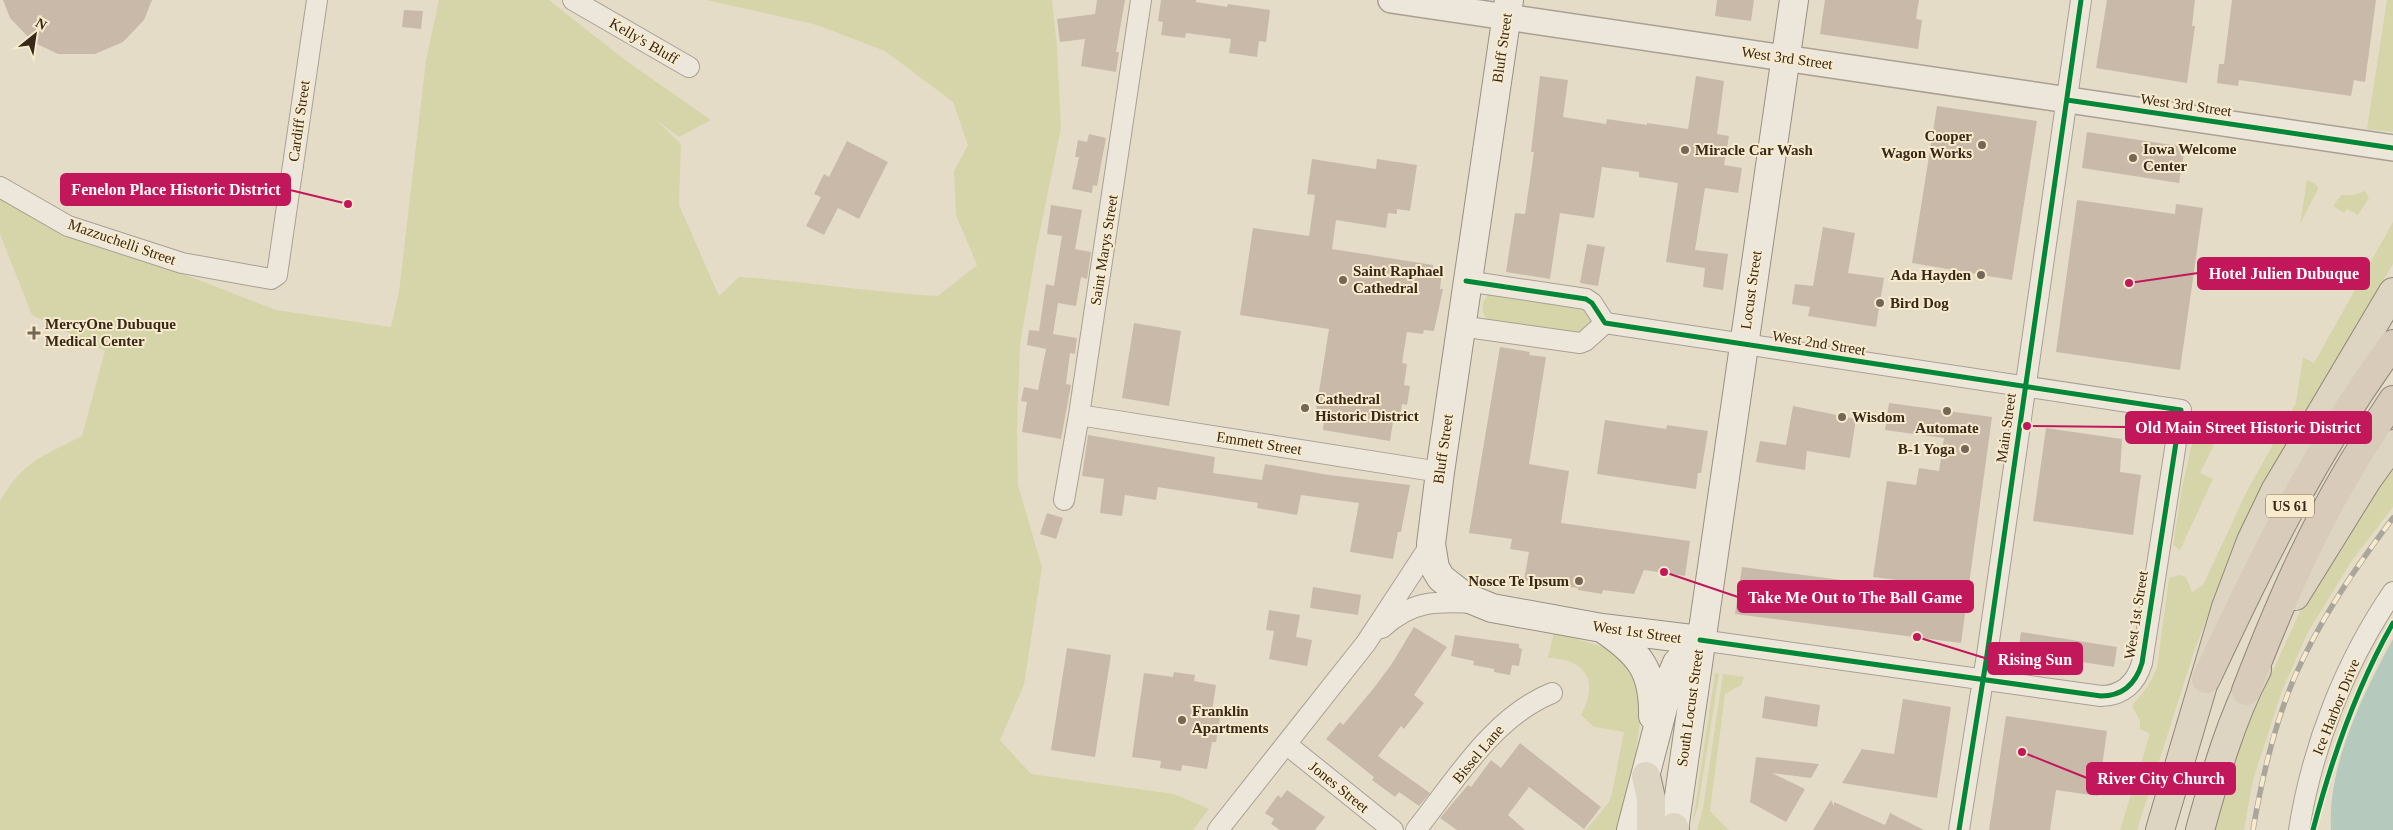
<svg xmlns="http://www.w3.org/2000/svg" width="2393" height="830" font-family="Georgia,serif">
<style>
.green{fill:#d6d5a9}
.water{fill:#b5cabc}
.building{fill:#c9b9a9}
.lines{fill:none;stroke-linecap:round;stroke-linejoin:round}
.minor-casing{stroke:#a9a092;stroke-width:22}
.tertiary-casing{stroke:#a9a092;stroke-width:28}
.secondary-casing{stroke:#999082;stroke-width:30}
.trunk-casing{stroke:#8f8679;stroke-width:30}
.motorway-casing{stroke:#8f8679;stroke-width:30}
.minor{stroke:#ece6db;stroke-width:20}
.tertiary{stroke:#ece6db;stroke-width:25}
.secondary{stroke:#ece6db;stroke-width:28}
.trunk{stroke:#ded4c2;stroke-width:28}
.motorway{stroke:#d8cbb9;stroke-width:28}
.rail-casing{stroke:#aba69c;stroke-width:5.5}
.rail{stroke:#f8eacc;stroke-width:4;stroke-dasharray:11;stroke-linecap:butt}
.cycleway-casing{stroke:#f8eacc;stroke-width:8}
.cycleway{stroke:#00873e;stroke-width:5}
.poi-dot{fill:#756757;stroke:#f8eacc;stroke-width:2}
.labels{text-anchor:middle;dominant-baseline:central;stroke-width:4;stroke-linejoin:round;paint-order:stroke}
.shield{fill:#f8eacc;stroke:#72624f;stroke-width:1}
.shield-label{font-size:14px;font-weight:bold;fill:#38281a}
.street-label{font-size:15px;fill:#38281a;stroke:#f8eacc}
.poi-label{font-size:15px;font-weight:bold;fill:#38281a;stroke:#f8eacc;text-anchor:start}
.leader{fill:none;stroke:#c2185b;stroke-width:2}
.callout-dot{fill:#c2185b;stroke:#f8eacc;stroke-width:2}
.callout{fill:#c2185b;stroke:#c2185b;stroke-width:2}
.callout-label{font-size:16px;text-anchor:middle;font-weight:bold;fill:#fff}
</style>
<rect width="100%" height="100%" fill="#e5dcc8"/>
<path class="green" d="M439,0H549L625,60L711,120L679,137L655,119L681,144L679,205L719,296L739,277C805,281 871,292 938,296L977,265L956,215L954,171L968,145L953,102L885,51L817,25L706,0H1052L1057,46L1061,128L1036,251L1020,345L1017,428L1018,485L1042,567L1024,685L1000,740L1031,774L1174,794L1209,809L1193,830H0V501C23,461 43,456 82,436L105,351L32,315L0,234V193L72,231L276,310L391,327L399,292L426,60Z
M2387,0H2393V132L2367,129Z
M2307,180L2316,184L2318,189L2300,224Z
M2365,191L2369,198L2358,215L2347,209L2344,213L2333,206L2341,195H2354Z
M2393,222V264L2283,450L2234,548L2195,649L2137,830H2120L2150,734L2140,729V721L2132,706L2148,686L2157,668L2169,578L2179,575L2186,577L2192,592L2203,585L2247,491L2296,403L2303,357L2314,363Z
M1491,293L1585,306L1594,322L1584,335L1489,322C1480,313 1480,300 1491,293Z
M2205,418L2202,431L2216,433L2224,419L2237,430L2224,425L2200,473L2213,479L2180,550L2173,545L2182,488L2197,421Z
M2393,459V507L2351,562L2307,634L2282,691L2253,780L2244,830H2213L2241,740L2302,607Z
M1554,632L1613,650L1630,663L1643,700L1633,772L1617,830H1586L1609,802L1612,793L1624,732L1594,727L1581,715C1599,682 1587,659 1548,658Z
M1715,673L1719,674L1698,807L1693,821Z
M1723,674L1744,677L1741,685L1725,694L1710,811L1729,830H1697L1703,808Z"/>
<path class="water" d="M2393,639V830H2331C2327,766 2363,694 2393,639Z"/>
<path class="building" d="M3,0H152L144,20L123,42L95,54H58L33,42L10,18Z
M1097,0H1125L1116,52H1119L1116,72L1081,66L1085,39L1060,42L1057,19L1095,14Z
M1161,0H1196V2L1227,7L1228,4L1270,10L1266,42L1259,41L1257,57L1229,53L1231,39L1186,33L1185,38L1161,35L1163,22L1158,21Z
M1717,0H1754L1751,21L1715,16Z
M1825,0H1919L1916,19L1922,20L1918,49L1820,34Z
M2107,0H2195L2192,26H2195L2187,83L2096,68Z
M2232,0H2376L2365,82L2354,80L2351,96L2239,80L2238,86L2217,83L2219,64H2224Z
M404,10L423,11L421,29L402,27Z
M1540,76L1568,80L1563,117L1606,124L1607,119L1647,125V123L1688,129L1696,76L1724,81L1717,134L1729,136L1724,165L1742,168L1738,193L1705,188L1695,250L1728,254L1723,290L1703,287L1705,268L1666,262L1678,183L1639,177V172L1602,167L1594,218L1560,213L1550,279L1506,272L1515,213L1525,214L1534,152H1531Z
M1937,106L2037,121L2012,280L1912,263Z
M2087,132L2185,147L2179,183L2082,168Z
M1089,134L1106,138L1097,186L1093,185L1092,193L1072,189L1079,157H1075L1078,140L1087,142Z
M847,141L888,162L859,219L838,208L824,235L806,226L821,197L814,194L824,174L829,177Z
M1312,159L1376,169L1377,159L1417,165L1410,211L1397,209V214L1388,213L1386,228L1336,220L1332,249L1433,265V269L1442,271L1440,289H1443L1434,331L1424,330L1423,334L1407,332L1402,363L1407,364L1404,385L1410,386L1407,405L1402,404L1399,423L1393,422L1390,441L1323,430L1325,411L1316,410L1329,329L1240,315L1253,228L1309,236L1315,195L1307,194Z
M2077,200L2175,214L2176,204L2203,208L2180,370L2056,352Z
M1051,205L1082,210L1075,249L1091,252L1087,279L1081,277L1076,306L1058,303L1053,334L1077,338L1075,354L1070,353L1066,384L1071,385L1061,439L1022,432L1027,402L1021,401L1024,387L1038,390L1046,349L1027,345L1029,330L1039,331L1046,284L1054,286L1062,236L1047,234Z
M1823,227L1855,233L1848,273L1884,278L1876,327L1808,316L1810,307L1792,304L1795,284L1813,286Z
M1587,244L1605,247L1598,286L1580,283Z
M1134,323L1181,331L1169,406L1122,398Z
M1500,347L1530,352L1529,355L1546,357L1529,464L1569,471L1561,523L1690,541L1685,576L1644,570L1634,594L1603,590L1602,594L1578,590V588L1524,580L1529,552L1510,549L1512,539L1469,533Z
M1889,403L1992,417L1961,643L1735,614L1742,567L1842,580L1838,605L1892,612L1896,580L1873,577L1887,481L1916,485L1919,468L1939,471L1944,438L1885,430Z
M1793,406L1856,419L1850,458L1807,451L1805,470L1756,462L1760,441L1786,445Z
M1605,420L1666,429L1667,425L1708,431L1701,473H1698L1696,489L1597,474Z
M2046,428L2122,439L2120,472L2141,475L2133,535L2033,521Z
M1088,435L1215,457L1213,473L1262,480L1265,464L1329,475L1410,485L1401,532H1398L1393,559L1350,552L1359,503L1301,495L1297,515L1257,508L1258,503L1158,487L1156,500L1125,495L1122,516L1100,513L1104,479L1082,476Z
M1047,513L1063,518L1056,539L1040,534Z
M1313,587L1361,595L1358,615L1310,608Z
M1269,610L1300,615L1296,637L1312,640L1307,666L1269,659L1274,631L1266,630Z
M1414,627L1447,647L1414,695L1424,703L1404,729L1401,726L1378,756L1430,793L1419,806L1399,792L1395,797L1372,780L1374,777L1326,739L1340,722L1343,725L1373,689L1391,665Z
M2021,632L2117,647L2114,667L2018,652Z
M1455,635L1519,644V648L1522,649L1519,666L1512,665L1510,675L1494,672V669L1473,665L1474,661L1451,656Z
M1067,648L1111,655L1095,757L1051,750Z
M1174,672L1195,675L1194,681L1216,685L1212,711L1221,712L1216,742H1212L1207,769L1182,765L1181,771L1160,768L1161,761L1132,757L1144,673L1173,677Z
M1765,696L1820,705L1817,727L1762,718Z
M1903,699L1951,707L1937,798L1842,783L1862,749L1894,754Z
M2006,716L2107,731L2098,796L2056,790L2050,830H1989Z
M1520,743L1601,807L1584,829L1529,787L1508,815L1525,830H1457L1440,818L1468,785L1471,787L1491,760L1501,768Z
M1756,757L1819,764L1811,778L1772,773L1805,789L1786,822L1750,802Z
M1287,790L1325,817L1315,830H1280L1271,824L1274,819L1265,813L1278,795L1281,798Z
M1831,800L1834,806V802L1885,825L1890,813L1924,830H1813Z"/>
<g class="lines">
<g class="minor-casing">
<path id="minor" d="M573,0L689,67
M0,187L68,226L182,263L271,279L277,275L317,0
M1466,281L1586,299L1592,303L1605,323L2181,410L2142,663C2136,683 2123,696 2101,696L1700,640
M1460,326L1580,343L1585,341L1605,323
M1079,415L1440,472
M1064,500L1079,415L1141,0
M1382,628C1412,600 1437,601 1476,603
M1286,744L1393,830
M1218,830L1366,643L1431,544
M1416,830C1455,781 1493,717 1552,693
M1959,830L1987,655L2081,0
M2299,830C2312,747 2345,662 2393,592"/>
</g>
<g class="tertiary-casing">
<path id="tertiary" d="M1391,0L2393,148"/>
</g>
<g class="secondary-casing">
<path id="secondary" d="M1509,0L1440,472L1431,544L1435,568L1441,578L1465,597L1492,608L1602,628L1700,640
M1602,628C1639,653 1654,670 1653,716
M1631,830L1671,677L1677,663L1700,640
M1674,830L1794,0"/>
</g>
<g class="trunk-casing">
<path id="trunk" d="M2295,596L2367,480L2393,444
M1646,776L1651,798V830
M1674,827L1675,830
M2160,830L2226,607L2251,541L2275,491L2393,292
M2200,830C2215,776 2231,719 2257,670"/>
</g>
<g class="motorway-casing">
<path id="motorway" d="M2206,679C2261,561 2316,449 2393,344
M2246,691C2275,616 2307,540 2348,471C2362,447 2378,423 2393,400"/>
</g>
<use href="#minor" class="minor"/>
<use href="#tertiary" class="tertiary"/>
<use href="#secondary" class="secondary"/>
<use href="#trunk" class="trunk"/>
<use href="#motorway" class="motorway"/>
<g class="rail-casing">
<path id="rail" d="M2253,830C2262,777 2274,725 2295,676C2320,619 2356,567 2393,518"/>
</g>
<use href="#rail" class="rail"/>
<g class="cycleway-casing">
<path id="cycleway" d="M2067,100L2393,148
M1466,281L1586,299L1592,303L1605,323L2181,410L2142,663C2136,683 2123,696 2101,696L1700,640
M1959,830L1987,655L2081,0
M2313,830C2332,757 2356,688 2393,623"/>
</g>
<use href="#cycleway" class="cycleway"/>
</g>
<g class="poi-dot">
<circle cx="1982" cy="145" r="5"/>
<circle cx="1685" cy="150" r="5"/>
<circle cx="2133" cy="158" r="5"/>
<circle cx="1981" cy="275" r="5"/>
<circle cx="1343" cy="280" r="5"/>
<circle cx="1880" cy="303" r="5"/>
<path d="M31.5 325.5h5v5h5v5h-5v5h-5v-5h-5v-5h5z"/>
<circle cx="1305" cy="408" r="5"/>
<circle cx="1947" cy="411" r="5"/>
<circle cx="1842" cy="417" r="5"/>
<circle cx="1965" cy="449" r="5"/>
<circle cx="1579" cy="581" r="5"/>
<circle cx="1182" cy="720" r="5"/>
</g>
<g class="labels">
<rect class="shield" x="2266" y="494.5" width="48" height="23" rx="4"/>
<g class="shield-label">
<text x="2290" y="506">US 61</text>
</g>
<g class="street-label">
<text transform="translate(644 41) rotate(30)">Kelly's Bluff</text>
<text transform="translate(1502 48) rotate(-82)">Bluff Street</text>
<text transform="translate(1787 58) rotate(8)">West 3rd Street</text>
<text transform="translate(2186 105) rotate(8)">West 3rd Street</text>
<text transform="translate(299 121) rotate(-82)">Cardiff Street</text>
<text transform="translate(122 242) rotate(19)">Mazzuchelli Street</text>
<text transform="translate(1104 250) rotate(-81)">Saint Marys Street</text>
<text transform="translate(1751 290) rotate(-82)">Locust Street</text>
<text transform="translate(1819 343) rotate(9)">West 2nd Street</text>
<text transform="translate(2006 428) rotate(-82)">Main Street</text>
<text transform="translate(1259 443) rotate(9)">Emmett Street</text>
<text transform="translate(1443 449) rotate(-82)">Bluff Street</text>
<text transform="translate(2136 615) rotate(-81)">West 1st Street</text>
<text transform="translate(1637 632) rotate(8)">West 1st Street</text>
<text transform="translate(2336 707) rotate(-68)">Ice Harbor Drive</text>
<text transform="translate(1690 708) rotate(-82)">South Locust Street</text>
<text transform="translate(1478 754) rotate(-50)">Bissel Lane</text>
<text transform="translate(1339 787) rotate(39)">Jones Street</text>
</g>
<g class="poi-label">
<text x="1972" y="136" text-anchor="end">Cooper<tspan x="1972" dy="17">Wagon Works</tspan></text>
<text x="2143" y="149">Iowa Welcome<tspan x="2143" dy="17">Center</tspan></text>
<text x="1695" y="150">Miracle Car Wash</text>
<text x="1353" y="271">Saint Raphael<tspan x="1353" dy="17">Cathedral</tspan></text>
<text x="1971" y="275" text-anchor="end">Ada Hayden</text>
<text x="1890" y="303">Bird Dog</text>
<text x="45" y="324">MercyOne Dubuque<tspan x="45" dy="17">Medical Center</tspan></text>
<text x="1315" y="399">Cathedral<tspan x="1315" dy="17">Historic District</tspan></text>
<text x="1852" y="417">Wisdom</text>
<text x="1947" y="428" text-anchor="middle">Automate</text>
<text x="1955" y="449" text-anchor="end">B-1 Yoga</text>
<text x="1569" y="581" text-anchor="end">Nosce Te Ipsum</text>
<text x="1192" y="711">Franklin<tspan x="1192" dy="17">Apartments</tspan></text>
</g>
</g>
<path class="leader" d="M348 204L290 190M2129 283L2198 273M2027 426L2126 427M1664 572L1738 597M1917 637L1988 659M2022 752L2087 778"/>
<g class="callout-dot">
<circle cx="348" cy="204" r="5"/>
<circle cx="2129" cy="283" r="5"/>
<circle cx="2027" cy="426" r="5"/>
<circle cx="1664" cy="572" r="5"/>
<circle cx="1917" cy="637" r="5"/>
<circle cx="2022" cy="752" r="5"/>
</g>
<g class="callout">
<rect x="61" y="174" width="229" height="31" rx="5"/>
<rect x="2198" y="258" width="171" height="31" rx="5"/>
<rect x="2126" y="412" width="245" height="31" rx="5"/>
<rect x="1738" y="581" width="235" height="31" rx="5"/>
<rect x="1988" y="643" width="94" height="31" rx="5"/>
<rect x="2087" y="763" width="148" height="31" rx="5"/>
</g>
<g class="callout-label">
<text x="176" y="195">Fenelon Place Historic District</text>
<text x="2284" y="279">Hotel Julien Dubuque</text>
<text x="2248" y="433">Old Main Street Historic District</text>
<text x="1855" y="603">Take Me Out to The Ball Game</text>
<text x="2035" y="665">Rising Sun</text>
<text x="2161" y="784">River City Church</text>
</g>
<g transform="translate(35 35) rotate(30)" stroke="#f8eacc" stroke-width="4" paint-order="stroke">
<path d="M0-4L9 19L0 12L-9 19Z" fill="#38281a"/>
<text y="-8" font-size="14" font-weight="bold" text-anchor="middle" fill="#38281a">N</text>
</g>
</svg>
